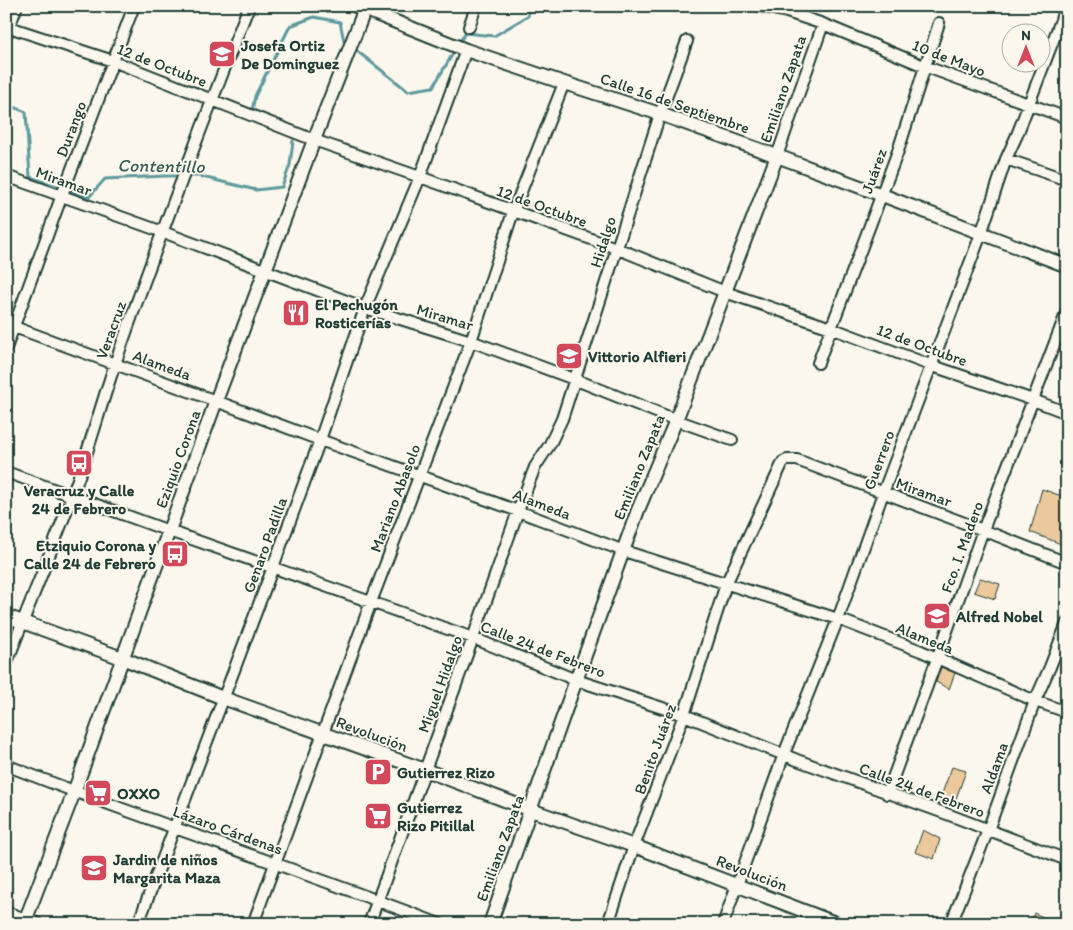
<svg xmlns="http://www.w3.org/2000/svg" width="1073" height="930" font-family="Itim,sans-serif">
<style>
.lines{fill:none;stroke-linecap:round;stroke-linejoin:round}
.stream{stroke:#5d999e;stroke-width:3}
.building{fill:#ebc99c;stroke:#1f3d34}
.minor-casing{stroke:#1f3d34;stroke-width:14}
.tertiary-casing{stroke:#1f3d34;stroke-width:16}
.minor{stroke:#fbf7ec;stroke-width:10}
.tertiary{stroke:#fbf7ec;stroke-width:12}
.labels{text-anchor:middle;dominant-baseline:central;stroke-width:4;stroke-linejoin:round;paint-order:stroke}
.poi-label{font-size:16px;font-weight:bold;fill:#1f3d34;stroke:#fbf7ec;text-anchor:start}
.street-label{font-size:16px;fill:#1f3d34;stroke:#fbf7ec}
.water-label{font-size:18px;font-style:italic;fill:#345c57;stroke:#fbf7ec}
</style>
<rect width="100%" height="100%" fill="#fbf7ec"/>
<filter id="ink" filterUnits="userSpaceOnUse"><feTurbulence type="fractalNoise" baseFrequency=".02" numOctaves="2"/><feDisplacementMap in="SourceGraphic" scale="10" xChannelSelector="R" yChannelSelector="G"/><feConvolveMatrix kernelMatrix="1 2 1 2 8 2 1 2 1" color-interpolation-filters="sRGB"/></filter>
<g filter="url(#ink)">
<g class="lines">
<path class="stream" d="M458,45L465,33L494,36L528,16L530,6
M353,48L408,91L433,87L455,50
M6,104L26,112L30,177L89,197L105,179L165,176H198L256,190L282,187L290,165L293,141
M256,112L252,111L255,96L290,26L314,17L340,22L344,41L348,44"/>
</g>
<path class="building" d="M1042,489L1067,498V543L1061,544L1030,532Z
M980,578L1000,584L995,599L974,592Z
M941,667L955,673L949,689L936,682Z
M952,767L966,771L953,807L939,801Z
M923,830L940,839L934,859L915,852Z
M1034,913L1059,924H1030Z"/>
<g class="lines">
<g class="minor-casing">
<path id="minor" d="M759,6L787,12L823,24L924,66L1067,118
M6,26L113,61L314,140L420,177L616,248L725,292L831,328L930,365L1033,400L1067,413
M469,27L476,6
M6,35L17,6
M777,156L823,24
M1006,159L1067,180
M6,176L163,232L365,308L471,341L574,379L676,420L732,440
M6,324L216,401L320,440L518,511L624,551L838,619L921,651L1035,701L1067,712
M6,348L62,195L134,6
M818,363L898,151L939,23
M6,472L169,531L473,638L576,680L684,715L797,760L947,814L1067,860
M6,665C27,609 51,553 72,496C88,453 100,408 115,364C157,243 202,125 249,6
M6,765C149,822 296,868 439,924
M887,794L937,659L983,530L1067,311
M138,924L273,567L320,440L365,308L420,177L466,50
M253,924L371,602L471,341L513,212L564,83
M369,924L473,638L518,511L535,467L550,444L562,419L660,114L687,41
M608,924L634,846L684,715L726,584L783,462L787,460H797L983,530L1067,563
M723,924L784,754L838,619L883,493L981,234L1006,159L1017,135L1061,20L1065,6
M951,924L988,830L1035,701L1050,667L1067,623
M1066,924L1067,922"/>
</g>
<g class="tertiary-casing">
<path id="tertiary" d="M356,6L466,50L564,83L660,114L777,156L882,195L1067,266
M6,616L122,658L223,698L425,770L531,810L634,846L838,924
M6,913L36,924
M24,924L74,792L216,401L314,140L366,6
M490,924L576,680L638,510L676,420L777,156"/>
</g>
<use href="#minor" class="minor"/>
<use href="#tertiary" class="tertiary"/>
</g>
</g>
<defs>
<g id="school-square" transform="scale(1.4375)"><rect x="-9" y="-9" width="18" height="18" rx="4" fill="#d1495b" stroke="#fbf7ec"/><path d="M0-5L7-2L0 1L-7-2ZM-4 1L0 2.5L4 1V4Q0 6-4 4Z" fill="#fff"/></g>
<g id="restaurant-square" transform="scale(1.4375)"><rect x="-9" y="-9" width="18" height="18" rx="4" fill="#d1495b" stroke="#fbf7ec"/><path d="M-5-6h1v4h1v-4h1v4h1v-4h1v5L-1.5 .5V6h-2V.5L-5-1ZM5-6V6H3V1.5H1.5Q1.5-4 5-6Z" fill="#fff"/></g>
<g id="bus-square" transform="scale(1.4375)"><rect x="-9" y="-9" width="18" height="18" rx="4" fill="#d1495b" stroke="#fbf7ec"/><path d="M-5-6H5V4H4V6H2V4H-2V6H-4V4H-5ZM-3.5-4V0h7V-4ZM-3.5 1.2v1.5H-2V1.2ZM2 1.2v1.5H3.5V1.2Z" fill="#fff"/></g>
<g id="parking-square" transform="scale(1.4375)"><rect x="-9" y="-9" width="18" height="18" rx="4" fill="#d1495b" stroke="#fbf7ec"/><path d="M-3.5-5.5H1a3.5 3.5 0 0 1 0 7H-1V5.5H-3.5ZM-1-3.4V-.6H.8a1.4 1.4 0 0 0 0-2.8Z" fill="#fff"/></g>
<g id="supermarket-square" transform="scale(1.4375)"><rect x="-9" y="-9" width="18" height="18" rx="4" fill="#d1495b" stroke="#fbf7ec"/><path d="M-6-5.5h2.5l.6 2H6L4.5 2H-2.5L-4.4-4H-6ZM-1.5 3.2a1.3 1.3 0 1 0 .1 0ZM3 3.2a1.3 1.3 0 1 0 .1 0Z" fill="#fff"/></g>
</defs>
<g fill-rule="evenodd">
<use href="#school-square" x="222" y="54"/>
<use href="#restaurant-square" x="296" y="313"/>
<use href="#school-square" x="569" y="356"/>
<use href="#bus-square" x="79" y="463"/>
<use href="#bus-square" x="175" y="554"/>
<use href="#school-square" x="937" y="616"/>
<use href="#parking-square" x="378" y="772"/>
<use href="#supermarket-square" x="98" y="793"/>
<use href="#supermarket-square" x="378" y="816"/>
<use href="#school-square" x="94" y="868"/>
</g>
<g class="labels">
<g class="poi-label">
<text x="241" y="45">Josefa Ortiz<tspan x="241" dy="18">De Dominguez</tspan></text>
<text x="315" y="304">El Pechugón<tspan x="315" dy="18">Rosticerías</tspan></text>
<text x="588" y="356">Vittorio Alfieri</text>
<text x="79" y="490" text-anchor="middle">Veracruz y Calle<tspan x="79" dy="18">24 de Febrero</tspan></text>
<text x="156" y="545" text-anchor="end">Etziquio Corona y<tspan x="156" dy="18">Calle 24 de Febrero</tspan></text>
<text x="956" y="616">Alfred Nobel</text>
<text x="397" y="772">Gutierrez Rizo</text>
<text x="117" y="793">OXXO</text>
<text x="397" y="807">Gutierrez<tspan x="397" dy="18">Rizo Pitillal</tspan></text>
<text x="113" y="859">Jardin de niños<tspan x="113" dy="18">Margarita Maza</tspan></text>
</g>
<g class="street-label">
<text transform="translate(949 58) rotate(21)">10 de Mayo</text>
<text transform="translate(162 65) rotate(21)">12 de Octubre</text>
<text transform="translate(783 89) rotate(-71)">Emiliano Zapata</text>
<text transform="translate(675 103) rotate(19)">Calle 16 de Septiembre</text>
<text transform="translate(71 129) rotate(-69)">Durango</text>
<text transform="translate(874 171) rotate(-70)">Juárez</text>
<text transform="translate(64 181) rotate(20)">Miramar</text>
<text transform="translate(542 206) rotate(20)">12 de Octubre</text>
<text transform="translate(603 242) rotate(-72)">Hidalgo</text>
<text transform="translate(445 317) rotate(17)">Miramar</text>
<text transform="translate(111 330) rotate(-70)">Veracruz</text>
<text transform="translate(922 345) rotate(20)">12 de Octubre</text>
<text transform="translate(162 365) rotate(20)">Alameda</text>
<text transform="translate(178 459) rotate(-70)">Eziquio Corona</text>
<text transform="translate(879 460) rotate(-70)">Guerrero</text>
<text transform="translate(639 467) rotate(-68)">Emiliano Zapata</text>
<text transform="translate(924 492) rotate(20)">Miramar</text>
<text transform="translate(395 498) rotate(-69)">Mariano Abasolo</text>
<text transform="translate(542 504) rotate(21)">Alameda</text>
<text transform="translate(265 545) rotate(-70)">Genaro Padilla</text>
<text transform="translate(962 547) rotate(-70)">Fco. I. Madero</text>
<text transform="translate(925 638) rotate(22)">Alameda</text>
<text transform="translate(543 649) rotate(21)">Calle 24 de Febrero</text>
<text transform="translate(440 684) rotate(-70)">Miguel Hidalgo</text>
<text transform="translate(372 734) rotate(20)">Revolución</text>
<text transform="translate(655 749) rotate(-70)">Benito Juárez</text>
<text transform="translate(994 768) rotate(-70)">Aldama</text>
<text transform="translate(922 790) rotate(20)">Calle 24 de Febrero</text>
<text transform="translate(228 830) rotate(20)">Lázaro Cárdenas</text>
<text transform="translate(500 848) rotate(-70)">Emiliano Zapata</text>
<text transform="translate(752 873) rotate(21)">Revolución</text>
</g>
<g class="water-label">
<text transform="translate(161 166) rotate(1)">Contentillo</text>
</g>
</g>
<rect width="1073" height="930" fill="none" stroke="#fbf7ec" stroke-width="25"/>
<rect x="12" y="12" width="1048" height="905" fill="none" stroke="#1f3d34" stroke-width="2" filter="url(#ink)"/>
<g transform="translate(1026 48)"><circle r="24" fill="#fbf7ec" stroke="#a3ada2"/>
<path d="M0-4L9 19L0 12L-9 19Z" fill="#d1495b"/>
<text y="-8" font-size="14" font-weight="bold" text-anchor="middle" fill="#1f3d34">N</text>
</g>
</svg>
